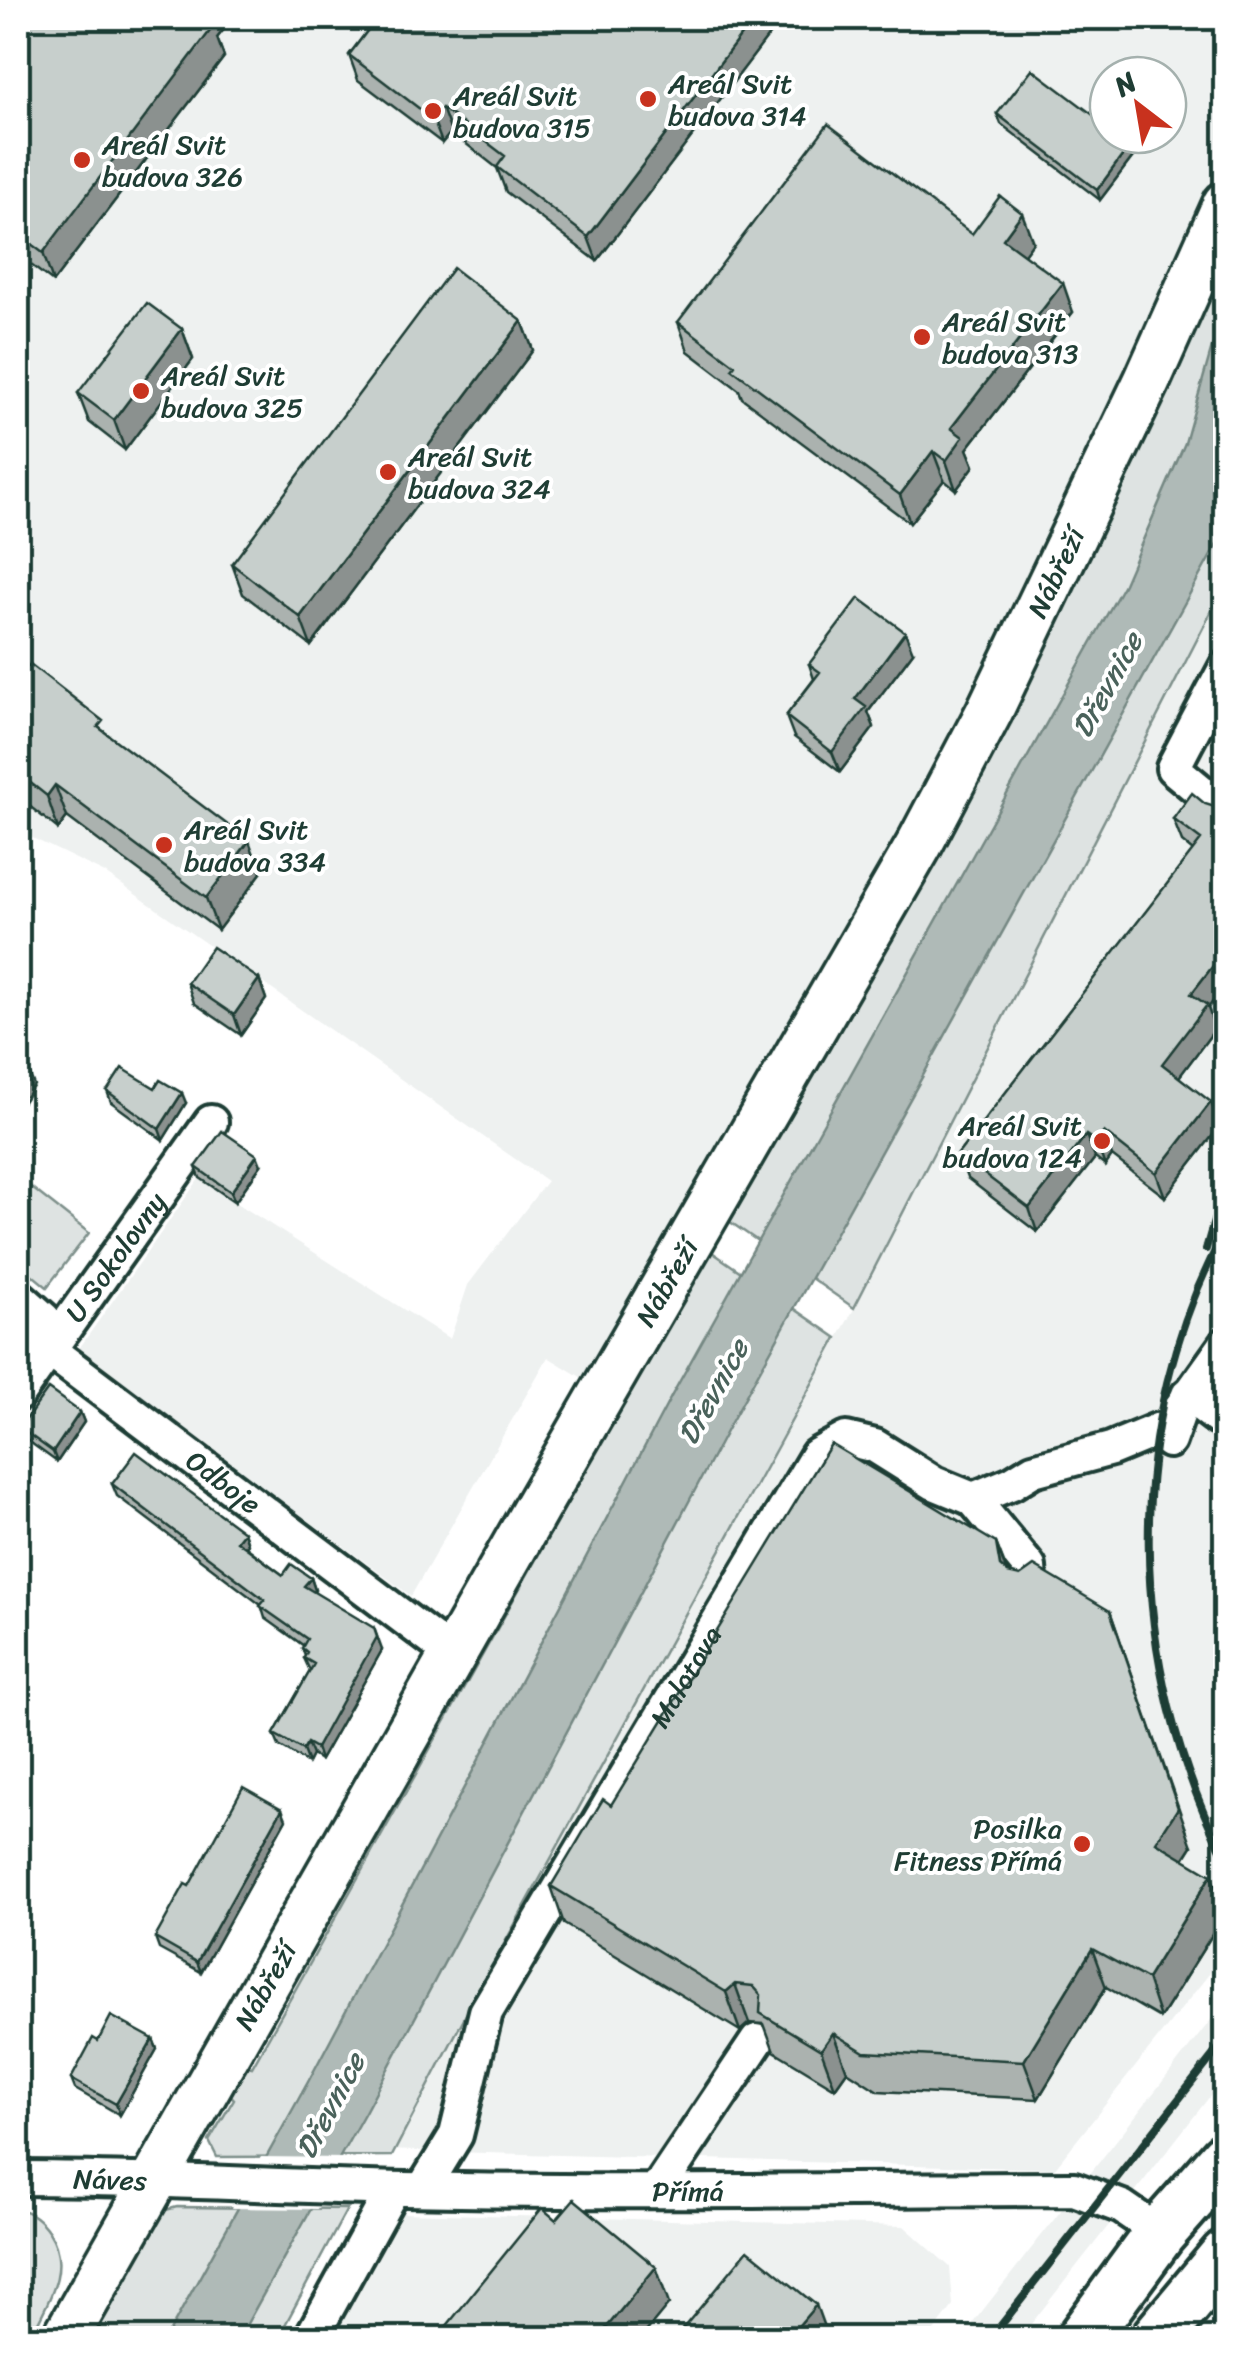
<svg xmlns="http://www.w3.org/2000/svg" width="1243" height="2356" font-family="Sriracha,sans-serif">
<style>
.built{fill:#eef1f0;fill-rule:evenodd}
.green{fill:#dee3e2;stroke:#7e908b;stroke-width:2.5}
.water{fill:#afbab7;stroke:#758883;stroke-width:2.5}
.pier{fill:#fff}
.lines{fill:none;stroke-linecap:round;stroke-linejoin:round}
.street-casing{stroke:#1f3d34;stroke-width:40}
.secondary-casing{stroke:#1f3d34;stroke-width:52}
.primary-casing{stroke:#1f3d34;stroke-width:58}
.street{stroke:#fff;stroke-width:32}
.secondary{stroke:#fff;stroke-width:45}
.primary{stroke:#fff;stroke-width:50}
.rail{stroke:#1f3d34;stroke-width:8}
.wall{fill:#abb2af;stroke:#1f3d34;stroke-width:2.5}
.shaded-wall{fill:#8b918f;stroke:#1f3d34;stroke-width:2.5}
.building{fill:#c7cfcc;stroke:#1f3d34;stroke-width:2.5}
.poi-dot{fill:#c8321e;stroke:#fff;stroke-width:4}
.labels{text-anchor:middle;dominant-baseline:central;stroke-width:8;stroke-linejoin:round;paint-order:stroke}
.poi-label{font-size:28px;fill:#1f3d34;stroke:#fff;text-anchor:start}
.street-label{font-size:28px;fill:#1f3d34;stroke:#fff}
.water-label{font-size:30px;font-style:italic;fill:#4a625b;stroke:#fff}
</style>
<rect width="100%" height="100%" fill="#fff"/>
<filter id="ink" filterUnits="userSpaceOnUse"><feTurbulence type="fractalNoise" baseFrequency=".01" numOctaves="2"/><feDisplacementMap in="SourceGraphic" scale="20" xChannelSelector="R" yChannelSelector="G"/><feConvolveMatrix kernelMatrix="1 2 1 2 8 2 1 2 1" color-interpolation-filters="sRGB"/></filter>
<g filter="url(#ink)">
<path class="built" d="M18,18H1225V160L998,661L589,1382L548,1357L411,1596L78,1350L199,1179L450,1339L468,1285L547,1181L105,873L18,831ZM1108,75H1168V135H1108Z
M1225,585V1954L1054,2169L383,2150L868,1284Z
M1225,2002V2077L1120,2211L1020,2338H961Z
M400,2213L904,2226L950,2267L953,2306L931,2335L933,2338H331Z"/>
<path class="green" d="M1225,246V585L854,1308L726,1219L1063,606L1115,501Z
M18,1177L89,1233L47,1287L18,1263Z
M709,1250L837,1338L476,1995L392,2156L217,2157L209,2141L234,2099L227,2091L242,2065L252,2067Z
M177,2207L347,2209L278,2338H79L155,2219L166,2210Z
M18,2209C32,2212 41,2220 49,2232C73,2268 46,2305 30,2338H18Z"/>
<path class="water" d="M1225,301V530L729,1426L365,2112L239,2338H166L308,2082L672,1395L1124,584L1185,443Z"/>
<path class="pier" d="M261,2157L345,2158L317,2209L232,2208Z"/>
<g class="lines">
<g class="street-casing">
<g id="street">
<path d="M1226,667L1173,768L1226,812"/>
<path id="s1" d="M18,1296L44,1319L49,1350L453,1655"/>
<path id="s2" d="M18,1394L211,1122"/>
<path d="M1188,1395L1226,1424"/>
<path d="M973,1499L1029,1567L1031,1594"/>
<path id="s3" d="M18,2178C147,2178 275,2186 405,2189C627,2194 851,2189 1074,2189L1122,2207L1160,2233"/>
<path id="s4" d="M423,2189L456,2135L486,2012L817,1455L846,1439L875,1446L934,1483L973,1499L1012,1483L1033,1470L1111,1449L1157,1430L1169,1441L1181,1407L1226,1344"/>
<path d="M658,2189L757,2041"/>
<path d="M311,2338L393,2189"/>
</g>
</g>
<g class="secondary-casing">
<g id="secondary">
<path id="s5" d="M65,2338L538,1505L919,845L989,712L1147,381L1226,204"/>
</g>
</g>
<g class="primary-casing">
<path id="primary" d="M1083,2338L1160,2233L1226,2158
M1157,2338L1226,2255"/>
</g>
<use href="#street" class="street"/>
<use href="#secondary" class="secondary"/>
<use href="#primary" class="primary"/>
<path class="rail" d="M1226,1230C1120,1422 1126,1666 1226,1860
M1206,1249L1226,1179
M991,2338L1226,2039"/>
</g>
<path class="wall" d="M18,18H233L217,38L224,57L53,282L18,255Z
M377,18H782L597,261L506,192L497,168L451,132L442,143L358,80L349,55Z
M1107,18H1133L1123,30Z
M997,114L1131,144L1135,154L1100,200L1001,124Z
M972,234L1033,242L1024,254L1073,312L967,449L974,466L956,490L944,480L910,523L742,398L739,390L688,351L678,322Z
M522,321L533,350L311,646L243,594L232,564Z
M182,329L193,359L125,450L89,422L78,393Z
M913,652L868,712L874,727L840,772L794,737L786,716L814,679L809,664Z
M18,664L107,734L261,873L218,930L67,817L58,829L18,797Z
M1226,705V731L1219,713Z
M1205,804L1208,1008L1215,1029L1179,1077L1220,1126L1165,1197L1112,1156L1105,1166L1095,1158L1037,1232L967,1178L958,1154L1193,851L1182,842L1173,819Z
M259,979L266,999L241,1035L194,1003L187,983Z
M155,1088L186,1103L163,1140L111,1102L107,1091Z
M261,1165L235,1202L200,1178L196,1167Z
M80,1412L84,1422L57,1462L24,1438L20,1428Z
M112,1484L244,1532L248,1544L246,1547L283,1575L311,1578L315,1590L314,1592L382,1650L320,1760L312,1755L308,1763L279,1746L274,1734L310,1671L304,1658L305,1656L302,1648L304,1646L265,1618L261,1605L117,1496Z
M996,1543L1008,1573L1192,1846L1184,1859L1225,1914L1160,2018L1106,1987L1038,2099L878,2091L847,2071L835,2088L774,2051L764,2024L749,2023L740,2031L564,1924L551,1886L611,1805Z
M286,1819L201,1972L159,1949L155,1938L189,1886Z
M153,2039L157,2049L120,2115L75,2089L71,2079L98,2041Z"/>
<path class="shaded-wall" d="M200,18H233L217,38L224,57L53,282L43,253Z
M754,18H782L597,261L588,237Z
M1118,18H1133L1123,30Z
M442,108L451,132L442,143L433,119Z
M1131,144L1135,154L1100,200L1097,190Z
M1022,213L1033,242L1014,268L1003,239Z
M1063,283L1073,312L967,449L974,466L956,490L946,461L951,428Z
M522,321L533,350L311,646L300,617Z
M182,329L193,359L125,450L114,420Z
M933,451L944,480L910,523L900,495Z
M905,632L913,652L868,712L874,727L840,772L832,752L855,699Z
M55,785L67,817L58,829L47,796Z
M249,841L261,873L218,930L206,898Z
M1226,949V984L1208,1008L1215,1029L1171,1088L1162,1064L1191,994Z
M259,979L266,999L241,1035L234,1015Z
M30,1075L34,1085L18,1109V1094Z
M182,1093L186,1103L163,1140L159,1129Z
M1211,1102L1220,1126L1165,1197L1156,1173Z
M1104,1132L1112,1156L1105,1166L1096,1142Z
M1086,1135L1095,1158L1037,1232L1029,1208Z
M257,1155L261,1165L235,1202L231,1192Z
M80,1412L84,1422L57,1462L53,1452Z
M18,1465L22,1475L18,1481Z
M244,1532L248,1544L241,1553L237,1541Z
M996,1543L1010,1581L1000,1566Z
M311,1578L315,1590L309,1598L304,1586Z
M1110,1611L1192,1846L1170,1880L1156,1842Z
M374,1628L382,1650L320,1760L316,1748Z
M307,1743L312,1755L308,1763L303,1750Z
M282,1809L286,1819L201,1972L197,1962Z
M1211,1875L1225,1914L1160,2018L1147,1979Z
M1092,1949L1106,1987L1038,2099L1024,2061Z
M735,1984L749,2023L740,2031L726,1992Z
M833,2033L847,2071L835,2088L821,2050Z
M153,2039L157,2049L120,2115L116,2104Z
M656,2267L669,2304L641,2338H598Z
M816,2305L828,2338H788Z"/>
<path class="building" d="M18,18H200L213,27L43,253L18,234Z
M377,18H754L588,237L497,167L505,156L442,108L433,119L349,55Z
M1032,69L1108,126V135H1119L1131,144L1097,190L997,114Z
M828,124L972,234L1000,196L1022,213L1003,239L1063,283L951,428L963,437L946,461L933,451L900,495L732,369L735,365L678,322Z
M453,268L522,321L300,617L232,564Z
M147,303L182,329L114,420L78,393Z
M859,598L905,632L855,699L866,707L832,752L786,716L820,672L809,664Z
M18,664L25,670L30,664L103,721L98,727L249,841L206,898L55,785L47,796L18,773Z
M1226,705V718L1219,713Z
M1192,793L1205,804L1218,808L1226,813V949L1191,994L1207,1005L1162,1064L1211,1102L1156,1173L1104,1132L1096,1142L1086,1135L1029,1208L958,1154L1201,840L1173,819Z
M212,947L259,979L234,1015L187,983Z
M18,1066L30,1075L18,1094Z
M122,1068L155,1088L160,1080L182,1093L159,1129L107,1091Z
M222,1131L257,1155L231,1192L196,1167Z
M48,1389L80,1412L53,1452L20,1428Z
M831,1444L996,1543L1000,1566L1008,1573L1020,1576L1034,1566L1110,1611L1178,1808L1156,1842L1211,1875L1147,1979L1092,1949L1024,2061L864,2052L833,2033L821,2050L760,2013L761,1995L753,1986L735,1984L726,1992L551,1886L603,1799L611,1805Z
M136,1452L244,1532L237,1541L283,1575L291,1564L311,1578L304,1586L374,1628L377,1637L316,1748L307,1743L303,1750L274,1734L314,1664L304,1658L307,1652L302,1648L307,1639L260,1606L265,1600L112,1484Z
M243,1787L282,1809L197,1962L155,1938L185,1884L189,1886Z
M111,2016L153,2039L116,2104L71,2079L93,2038L98,2041Z
M574,2199L656,2267L598,2338H437L542,2208L556,2220Z
M748,2250L816,2305L788,2338H675Z"/>
</g>
<g class="poi-dot">
<circle cx="648" cy="99" r="10"/>
<circle cx="433" cy="111" r="10"/>
<circle cx="82" cy="160" r="10"/>
<circle cx="922" cy="337" r="10"/>
<circle cx="141" cy="391" r="10"/>
<circle cx="388" cy="472" r="10"/>
<circle cx="164" cy="845" r="10"/>
<circle cx="1102" cy="1141" r="10"/>
<circle cx="1082" cy="1844" r="10"/>
</g>
<g class="labels">
<g class="poi-label">
<text x="668" y="83">Areál Svit<tspan x="668" dy="32">budova 314</tspan></text>
<text x="453" y="95">Areál Svit<tspan x="453" dy="32">budova 315</tspan></text>
<text x="102" y="144">Areál Svit<tspan x="102" dy="32">budova 326</tspan></text>
<text x="942" y="321">Areál Svit<tspan x="942" dy="32">budova 313</tspan></text>
<text x="161" y="375">Areál Svit<tspan x="161" dy="32">budova 325</tspan></text>
<text x="408" y="456">Areál Svit<tspan x="408" dy="32">budova 324</tspan></text>
<text x="184" y="829">Areál Svit<tspan x="184" dy="32">budova 334</tspan></text>
<text x="1082" y="1125" text-anchor="end">Areál Svit<tspan x="1082" dy="32">budova 124</tspan></text>
<text x="1062" y="1828" text-anchor="end">Posilka<tspan x="1062" dy="32">Fitness Přímá</tspan></text>
</g>
<g class="street-label">
<text stroke="none"><textPath href="#s5" startOffset="2025">Nábřeží</textPath></text>
<text stroke="none"><textPath href="#s2" startOffset="168">U Sokolovny</textPath></text>
<text stroke="none"><textPath href="#s5" startOffset="1215">Nábřeží</textPath></text>
<text stroke="none"><textPath href="#s1" startOffset="285">Odboje</textPath></text>
<text stroke="none"><textPath href="#s4" startOffset="580">Malotova</textPath></text>
<text stroke="none"><textPath href="#s5" startOffset="405">Nábřeží</textPath></text>
<text stroke="none"><textPath href="#s3" startOffset="92">Náves</textPath></text>
<text stroke="none"><textPath href="#s3" startOffset="670">Přímá</textPath></text>
</g>
<g class="water-label">
<text transform="translate(1107 685) rotate(-61)">Dřevnice</text>
<text transform="translate(713 1392) rotate(-61)">Dřevnice</text>
<text transform="translate(330 2106) rotate(-62)">Dřevnice</text>
</g>
</g>
<rect width="1243" height="2356" fill="none" stroke="#fff" stroke-width="60"/>
<rect x="30" y="30" width="1183" height="2296" fill="none" stroke="#1f3d34" stroke-width="4" filter="url(#ink)"/>
<g transform="translate(1138 105) rotate(329)"><circle r="48" fill="#ffffff" stroke="#a5b1ae" stroke-width="2.5"/>
<path d="M0-8L18 38L0 25L-18 38Z" fill="#c8321e"/>
<text y="-15" font-size="28" font-weight="bold" text-anchor="middle" fill="#1f3d34">N</text>
</g>
</svg>
